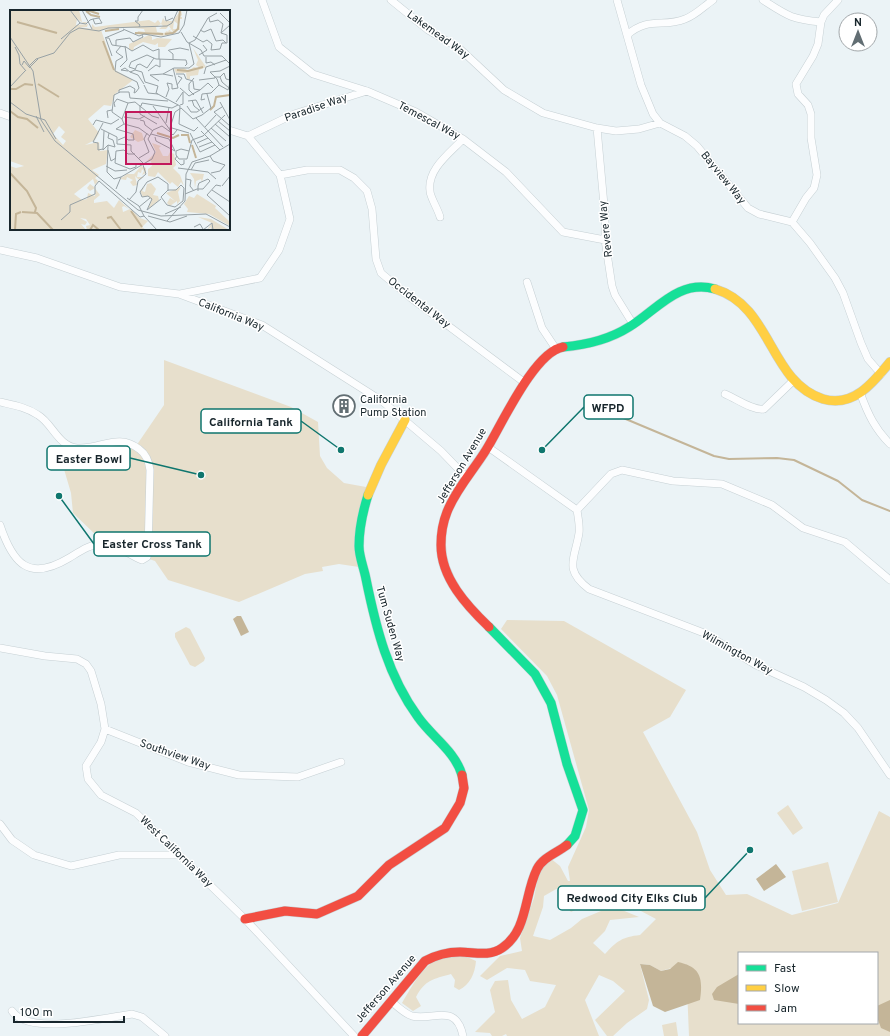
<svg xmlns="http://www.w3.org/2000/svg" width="890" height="1036" font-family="Overpass,sans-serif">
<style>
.green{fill:#e7dfcc;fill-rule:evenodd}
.water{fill:#c4b598}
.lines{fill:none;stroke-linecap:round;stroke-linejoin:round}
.stream{stroke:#c4b598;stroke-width:2}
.street-casing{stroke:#c6d0d4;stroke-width:8}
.fast-casing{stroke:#c6d0d4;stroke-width:10}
.slow-casing{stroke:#c6d0d4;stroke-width:10}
.jam-casing{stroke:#c6d0d4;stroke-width:10}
.street{stroke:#fcfdfe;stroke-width:7}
.fast{stroke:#16e098;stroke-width:9}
.slow{stroke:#ffcf43;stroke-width:9}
.jam{stroke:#f24e42;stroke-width:9}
.labels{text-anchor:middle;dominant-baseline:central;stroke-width:3;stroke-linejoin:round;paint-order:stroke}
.street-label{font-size:11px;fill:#18262c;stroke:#fff}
.poi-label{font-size:11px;fill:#18262c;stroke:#fff;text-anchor:start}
.inset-river{fill:none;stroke:#c4b598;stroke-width:2}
.inset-road{fill:none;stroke:#97a1a5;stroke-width:1}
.view{fill:#c2185b;fill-opacity:0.15;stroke:#c2185b;stroke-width:2}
.inset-edge{fill:none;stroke:#18262c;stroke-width:2}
.leader{fill:none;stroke:#0f766e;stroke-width:1.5}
.callout-dot{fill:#0f766e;stroke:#fff;stroke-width:1.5}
.callout{fill:#fff;stroke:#0f766e;stroke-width:1.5}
.callout-label{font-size:12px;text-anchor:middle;font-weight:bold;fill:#18262c}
</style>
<rect width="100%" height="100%" fill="#ebf3f6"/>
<path class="green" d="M164,360L291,407L318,422L320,456L327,468L344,483L366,487L359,567L339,564L322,567L323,571L305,574L239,602L168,580L155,561L134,554L120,543L100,539L73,513L71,493L61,459C83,452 112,438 134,449L164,405Z
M507,620L564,621L686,690L670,717L643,732L697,832L710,870L726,895L747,894L792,915L838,903L879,811L890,817V1036H689L686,964L661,971L650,965L640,964L649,1000L647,1009L627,1023L613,1036H607L595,1020L625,991L613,981L599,975L585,1000L599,1036H507L506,1034L502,1036H492L490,1033L475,1032L495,1012L490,990L495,981L508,980L511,1000L522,1019L545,1007L556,985L530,981L525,970L507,968L487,980L480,976L500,956L522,951L520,938L534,898L539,871L550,858L560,866L568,881H570L568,867L586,827L589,810L557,695L547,676L501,629ZM558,888L564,904L571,912L575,910L601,911L582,919L571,928L550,940L533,936L543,907L544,896ZM622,910H639L656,919L640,935C622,937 617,941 605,954L593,943L605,931L610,920L639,917ZM739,953H877V1023H739Z
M186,627L190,629L205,658L204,661L195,667L190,665L175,637V633Z
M788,805L803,828L793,835L777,813Z
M828,862L838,902L802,911L792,871Z
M441,957H467L476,961C475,973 470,985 459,990L454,987L455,980L451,974C433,979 425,980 416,997L421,1006L413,1011L402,1003C412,986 423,965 441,957Z
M676,1022L678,1036H664L662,1025Z"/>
<path class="water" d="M237,616H241L249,632L241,636L233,619Z
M776,864L786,877L764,891L756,879Z
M678,962C701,967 703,978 700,1000L665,1012L653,1006L640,964L650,965L661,971L670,969Z
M739,974V1004L714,1000L712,994L717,987Z
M890,1000V1032L881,1028L877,1017V1006Z"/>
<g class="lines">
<path class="stream" d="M621,417L714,456L729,459L777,458L794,460L838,481L862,500L890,511"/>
<g class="street-casing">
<path id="street" d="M262,0L279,47L313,74L367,91L416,112L463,139L506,172L563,232L605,240
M391,0L428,30L459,48L504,90L543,113L597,128L616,131L639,129L660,123
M617,0L641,85L653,114L660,123L685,136L697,146L748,208L759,214L792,222L810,243L835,278L843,293L861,343L868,359L881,374
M763,0C788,16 791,19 821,22
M627,35C649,16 663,28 685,19C696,15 704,6 713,0
M0,113L11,117
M597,128L605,216V240L612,286L615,295L633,324
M229,130L248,136
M248,136L294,114L367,91
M280,175L307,170H340L354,178L367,191L372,209L376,259L381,273L411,298L525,383
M440,217C438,209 430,197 430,191C427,169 450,153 463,139
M792,222L806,198L814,188L817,175L811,138V114L808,105L798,94L796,84L813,56L818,44L821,22L824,15L838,0
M0,250L37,258L120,287L179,294L262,325L382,401L441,451L467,478
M527,282L542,328L556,349
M180,294L260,278L279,250L290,219L280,175L248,136
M725,394C737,399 753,411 764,409L793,381
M861,395C868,414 875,429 890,444
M0,402C13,405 26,407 38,415C52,423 58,446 77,448C100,450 118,432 139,449C146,454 149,461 150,470L148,553L147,557L142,560C129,555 117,544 102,544C90,544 79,552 69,558C29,582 13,564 0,525
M488,447L577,510C578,517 580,526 579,533C575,559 563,569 589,589L704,633L756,665L804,687L826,700L844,713L858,728L890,775
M577,510L611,474L622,470L673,481L722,484L772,505L803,528L845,542L890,580
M0,648L45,656L77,659L86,664L91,671L101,704L105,729L101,742L86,766L88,779L101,795L136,813L245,919L354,1036
M105,729L188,762L239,775L298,777L341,762
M0,824L12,840L34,855L71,866L119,855H177
M392,1002C398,1007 405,1014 412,1016C433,1021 456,1002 463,1036
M12,1011C29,1036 104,1018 132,1014L142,1017L165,1036"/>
</g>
<g class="fast-casing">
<path id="fast" d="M563,347C586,345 610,339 629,327C657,310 678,279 715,289
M368,495C363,511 359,529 359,546C359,557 364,568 366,579C376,628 388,676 418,717C432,737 455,751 462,775
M489,627L535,674L551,703L567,764L583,810L575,836L567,845"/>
</g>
<g class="slow-casing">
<path id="slow" d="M715,289C772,306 769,382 823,399C853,408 873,383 890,362
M368,495L381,465L405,420"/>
</g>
<g class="jam-casing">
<path id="jam" d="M489,627C467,606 441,578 441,545C441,534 443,522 447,512C456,489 473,471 486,450C501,426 534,352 563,347
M245,919L285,911L317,914L358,896L389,865L445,828L460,803L464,788L462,775
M362,1036L425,961C436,955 448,952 460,952C474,952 489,957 502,948C528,931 524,895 537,869C543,857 557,853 567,845"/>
</g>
<use href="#street" class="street"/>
<use href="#fast" class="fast"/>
<use href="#slow" class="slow"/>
<use href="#jam" class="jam"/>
</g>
<defs>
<g id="building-ring" transform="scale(1.15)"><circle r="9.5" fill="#fff" stroke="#626e73" stroke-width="1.5"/><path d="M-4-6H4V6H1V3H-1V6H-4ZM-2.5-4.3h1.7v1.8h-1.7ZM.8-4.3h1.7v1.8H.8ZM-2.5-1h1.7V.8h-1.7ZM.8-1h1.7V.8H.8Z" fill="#626e73"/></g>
</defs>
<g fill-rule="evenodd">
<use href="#building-ring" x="344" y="406"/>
</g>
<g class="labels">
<g class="street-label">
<text transform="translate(438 35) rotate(36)">Lakemead Way</text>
<text transform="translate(316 108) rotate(-19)">Paradise Way</text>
<text transform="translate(429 121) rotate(28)">Temescal Way</text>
<text transform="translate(723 178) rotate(51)">Bayview Way</text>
<text transform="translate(606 229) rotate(-96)">Revere Way</text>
<text transform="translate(419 303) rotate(38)">Occidental Way</text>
<text transform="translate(231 315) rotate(22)">California Way</text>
<text transform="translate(462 466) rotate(-59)">Jefferson Avenue</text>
<text transform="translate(390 624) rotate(74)">Tum Suden Way</text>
<text transform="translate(737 653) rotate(29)">Wilmington Way</text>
<text transform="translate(175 755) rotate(19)">Southview Way</text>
<text transform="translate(176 852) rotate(44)">West California Way</text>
<text transform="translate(386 989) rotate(-49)">Jefferson Avenue</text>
</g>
<g class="poi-label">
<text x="360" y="400">California<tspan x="360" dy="13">Pump Station</tspan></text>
</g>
</g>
<g transform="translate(10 10)">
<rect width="220" height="220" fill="#ebf3f6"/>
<path d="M0,0H69L72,12H77L75,14L70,11L67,9L66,15L78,14L77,17H69L82,19V14L85,17L139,10L145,13L148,10L151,14L153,8L155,11H163L156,19H149L153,16L151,14L146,17L147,22L154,23L157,21L159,23L158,21L161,19L160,21L163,22L159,16L171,0L172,5L170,7H172V9H168V14L164,11L163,19H166L169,14L170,20L167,19L166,23L152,26L137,23L142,27V30L147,28L162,29L155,37H148V33L145,35L133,32L124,37L123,41L119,39V34L139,25L127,24L128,21L135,22L134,19L115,17L91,20L105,60L123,70L105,84L101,96L94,95L78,109L89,123L85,130L75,135L89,132L90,141L98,140L96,154L82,160L89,165L85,168L88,171L85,175L83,169L64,184L72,190L77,189L78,183L85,186V178L80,181L77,178L80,174L84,177L90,185L84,190V193L97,191L104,198L109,190L119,199L114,196L112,197L113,202L120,199L130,208L138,211L132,217L136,220H77L76,216L80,215L76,209L70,208L77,212L75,215L71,214L76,220H0V156L6,158L14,156L0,151ZM49,116L55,122L51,127L56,131L53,135L43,124ZM183,38L196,57L189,60L188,65L180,66V69H177L176,63H166L164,59L174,58L178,61L184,57L191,59L186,55L188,50ZM125,120L132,123L134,130L128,132L120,127ZM142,133L151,136L149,138L153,146H158L160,142L164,144L166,155L163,158L170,165L174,176L171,172L168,177L162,172L160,174L148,162L145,167L138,166V159L142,156L141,151L136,152L146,142ZM131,156L136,158V163L132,165L134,161L132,159L131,163L128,162L127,167H134L129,170L125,166L127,175L123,176L120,172L117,174L123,170L117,167L116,170L110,169L117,164H124ZM180,163L194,164L192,172L191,169L186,171L185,178L184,169ZM141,173L146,179L143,185L148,186L149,190L138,199L142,190L138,186L133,187L130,181L135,177L132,181L135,182L137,174ZM171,177L168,182L170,191L167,194V191L160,196L157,193L160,188L165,191L156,183ZM187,184L206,196L205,198L220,212V216L199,204L177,202L178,199L174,194L179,186L184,188ZM188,207L201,209L219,220H201V217L197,220L202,213Z" fill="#e7dfcc" fill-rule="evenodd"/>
<path class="inset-river" d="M77,0L89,4M76,1L81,5L90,7M7,12L47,23M95,21L109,19M125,23L153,24M155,24L163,23L168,19L170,0M93,31L104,60M167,60L178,61L193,57M28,74L49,87M0,79H6L15,74L23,75M200,100L204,96L206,87L220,85M0,101L8,107L17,109L28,118M147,123L163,128L169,125M171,125H178L180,133M182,135L186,148M0,163L17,181L26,198L25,202M121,201L132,217M12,202L27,203L43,220M97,208L101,207L111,220M5,220L6,204L11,202M80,220L83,215L89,220"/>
<path class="inset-road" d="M60,0L70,13M72,0L82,19M210,3L220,13M155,6L156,11L163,8M129,17L130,15L125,11H128V7L133,0M113,19L129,26L134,24L151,27L169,23L174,15L177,0M114,20L95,28H99L102,35L116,37L122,41L133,35L143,41L149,39V49M190,20L194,22L201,19L206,31L213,30L216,33M171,22L177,32L191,40L194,46H212L220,54M211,23L220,15M183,26L193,32L197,30L202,34L201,40L210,39L212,33H217V25L211,23L213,14L208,10L200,12L199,8M0,27L23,61L31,110L45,131L128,200L151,206L196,204L220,217M51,29L70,13L76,14L80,10L83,9L89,8L92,13L85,14L83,9M96,29L102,46M106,35V30L120,28L123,32L133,27L132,25M111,36L106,42L113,47L106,51L105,61L127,72L129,78L126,82M5,37L9,45L10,54L16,61M158,40L163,44V50M159,40L170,38L179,40M189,45L197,40L193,35M196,47V53L201,52L205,55M144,48L137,58L130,54L127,55L125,60L132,62L135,72L148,76L146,83L170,96L169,114L184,121L188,117M12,55L14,51L19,57M19,56L26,49L44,43L60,23L69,18L89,21L98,18L157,16L162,13L168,0M110,57L117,50L115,36M19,58L28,49M125,59L119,57L121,52L137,45L146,49L176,50L177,54L175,56M125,60L120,62L128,65L134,74M118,61L111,60L115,58L120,62M138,61L146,55L150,57V49M166,64H174L176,69L183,71L184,79L190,80L198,73L203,78M194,64L196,57L216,50M163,66L153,64L164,58H179L184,54L179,33L185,30L198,8L207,3M204,67H210L214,63L216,69L220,70M210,67L212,72L219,78M184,68L179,74V80L184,85M189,70L205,68M149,71L140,65L153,64M134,75L138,83L148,84M167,75L172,68L168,66M209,75L207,69L200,62L210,61L220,56M0,77L15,61M170,78L179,86L190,80M109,83V80L120,76L125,79L124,83L126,82M156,87L159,79L157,73L162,74V79L168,78L163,58M195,89L191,90L192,84L201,83L209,75L218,80L220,73M182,90L184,96L189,100M178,91L186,90L193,103M0,92L16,104L35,110L46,129M166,92L173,82M210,92L220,110M130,95V104L147,114M170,95L173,94V82M131,96L132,93L162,98L168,95M143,96L160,120M177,96L181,102H187L194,97M105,97L104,93L107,89L118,93L125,92L142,106L149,108M212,97L204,102L220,116M26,106L34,122M114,107L129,109L135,106M98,108L97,101L102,100M186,108L213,137M112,109L102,102L104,85L110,82H119L120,88L158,91M130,110L134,111L135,115L143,121M208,111L220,121M93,113L83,132L88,133V140L93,139M156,113L159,97M114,114L112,109L118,93M205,114L220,127M83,115L86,110L101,114L109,109M195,117L206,105M162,118L179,123M201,118L216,131M91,119L107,127V134L121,135V141L134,154M94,121L93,140L98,135M159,121L163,125L167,120M191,121L210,140M180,123L190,142L205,135M141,124L159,129L165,141L146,131L145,127M108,130L115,127L118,130H124L123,124L106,119L114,114L129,118L140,126M187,133L198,128M98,135L97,162L104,169L111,167M98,135L105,137L103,130L98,128L99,123M189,137L202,132M98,140L101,151L106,148M179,141L171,139L166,141V145L169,149H177L182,130L193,126L215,105M125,144H118L114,140L106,141L105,153L120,159L126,157V154M167,146L165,149L171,155L174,154V150M200,146L203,151L215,155L210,161L201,163M129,148L139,142L134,129L137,123M96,156L105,161L117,160M168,158L198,162L206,169M181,160L185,153L199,150M176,169L181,170L180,176L184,181M171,175L174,178L173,191L165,197L157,195L151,187L158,180H166ZM211,176L206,175L197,185L220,206M212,176L220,166M106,179L111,167L142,149L145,142L138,129L143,120L152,116L159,121L165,102L171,98L183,109L192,105L201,98L197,84M202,180L220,192M175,184L187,179H193L200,171L198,169L189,173L188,176V181M117,188L129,196L134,206L147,220M151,189L137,200L142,189L138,186L132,187L130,182L137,172L148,167L158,174V181M119,190L126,182L128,171L136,164L133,155M129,197L140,188M155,204L171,197M138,206L160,212L177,206M51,210L60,202V195L85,184V176L89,171L130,207L134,206M157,211L175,191L176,164L182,152L200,146L220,134M184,217L190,214L193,219M193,220L202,213L203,220"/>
<path class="view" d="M116,102H161V154H116Z"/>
<rect width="220" height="220" class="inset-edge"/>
</g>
<path class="leader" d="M542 450L584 407M341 450L301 421M201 475L130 458M59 496L94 544M750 850L705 898"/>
<g class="callout-dot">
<circle cx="542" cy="450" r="4"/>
<circle cx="341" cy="450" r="4"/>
<circle cx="201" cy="475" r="4"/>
<circle cx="59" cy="496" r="4"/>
<circle cx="750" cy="850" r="4"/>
</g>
<g class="callout">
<rect x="584" y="395" width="49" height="24" rx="4"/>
<rect x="201" y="409" width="100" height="24" rx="4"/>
<rect x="47" y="446" width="83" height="24" rx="4"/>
<rect x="94" y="532" width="116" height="24" rx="4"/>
<rect x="558" y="886" width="147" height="24" rx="4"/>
</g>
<g class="callout-label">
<text x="608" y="412">WFPD</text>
<text x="251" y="426">California Tank</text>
<text x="89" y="463">Easter Bowl</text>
<text x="152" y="548">Easter Cross Tank</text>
<text x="632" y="902">Redwood City Elks Club</text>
</g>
<rect x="738" y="952" width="140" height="72" fill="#ffffff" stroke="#a3a8ab"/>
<rect x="746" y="965" width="20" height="6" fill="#16e098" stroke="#a3a8ab"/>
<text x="774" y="972" font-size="12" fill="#18262c">Fast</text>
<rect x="746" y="985" width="20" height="6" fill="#ffcf43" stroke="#a3a8ab"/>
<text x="774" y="992" font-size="12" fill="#18262c">Slow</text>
<rect x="746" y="1005" width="20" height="6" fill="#f24e42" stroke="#a3a8ab"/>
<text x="774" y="1012" font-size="12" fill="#18262c">Jam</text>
<g transform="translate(858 32)"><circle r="19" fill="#ffffff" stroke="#a3a8ab"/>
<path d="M0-3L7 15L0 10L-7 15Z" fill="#626e73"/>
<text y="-6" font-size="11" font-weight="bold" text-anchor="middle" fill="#18262c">N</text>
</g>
<path d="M14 1016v6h110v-6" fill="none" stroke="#18262c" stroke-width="2"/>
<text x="20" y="1016" font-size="12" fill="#18262c" stroke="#ffffff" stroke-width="3" paint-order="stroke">100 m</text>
</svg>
